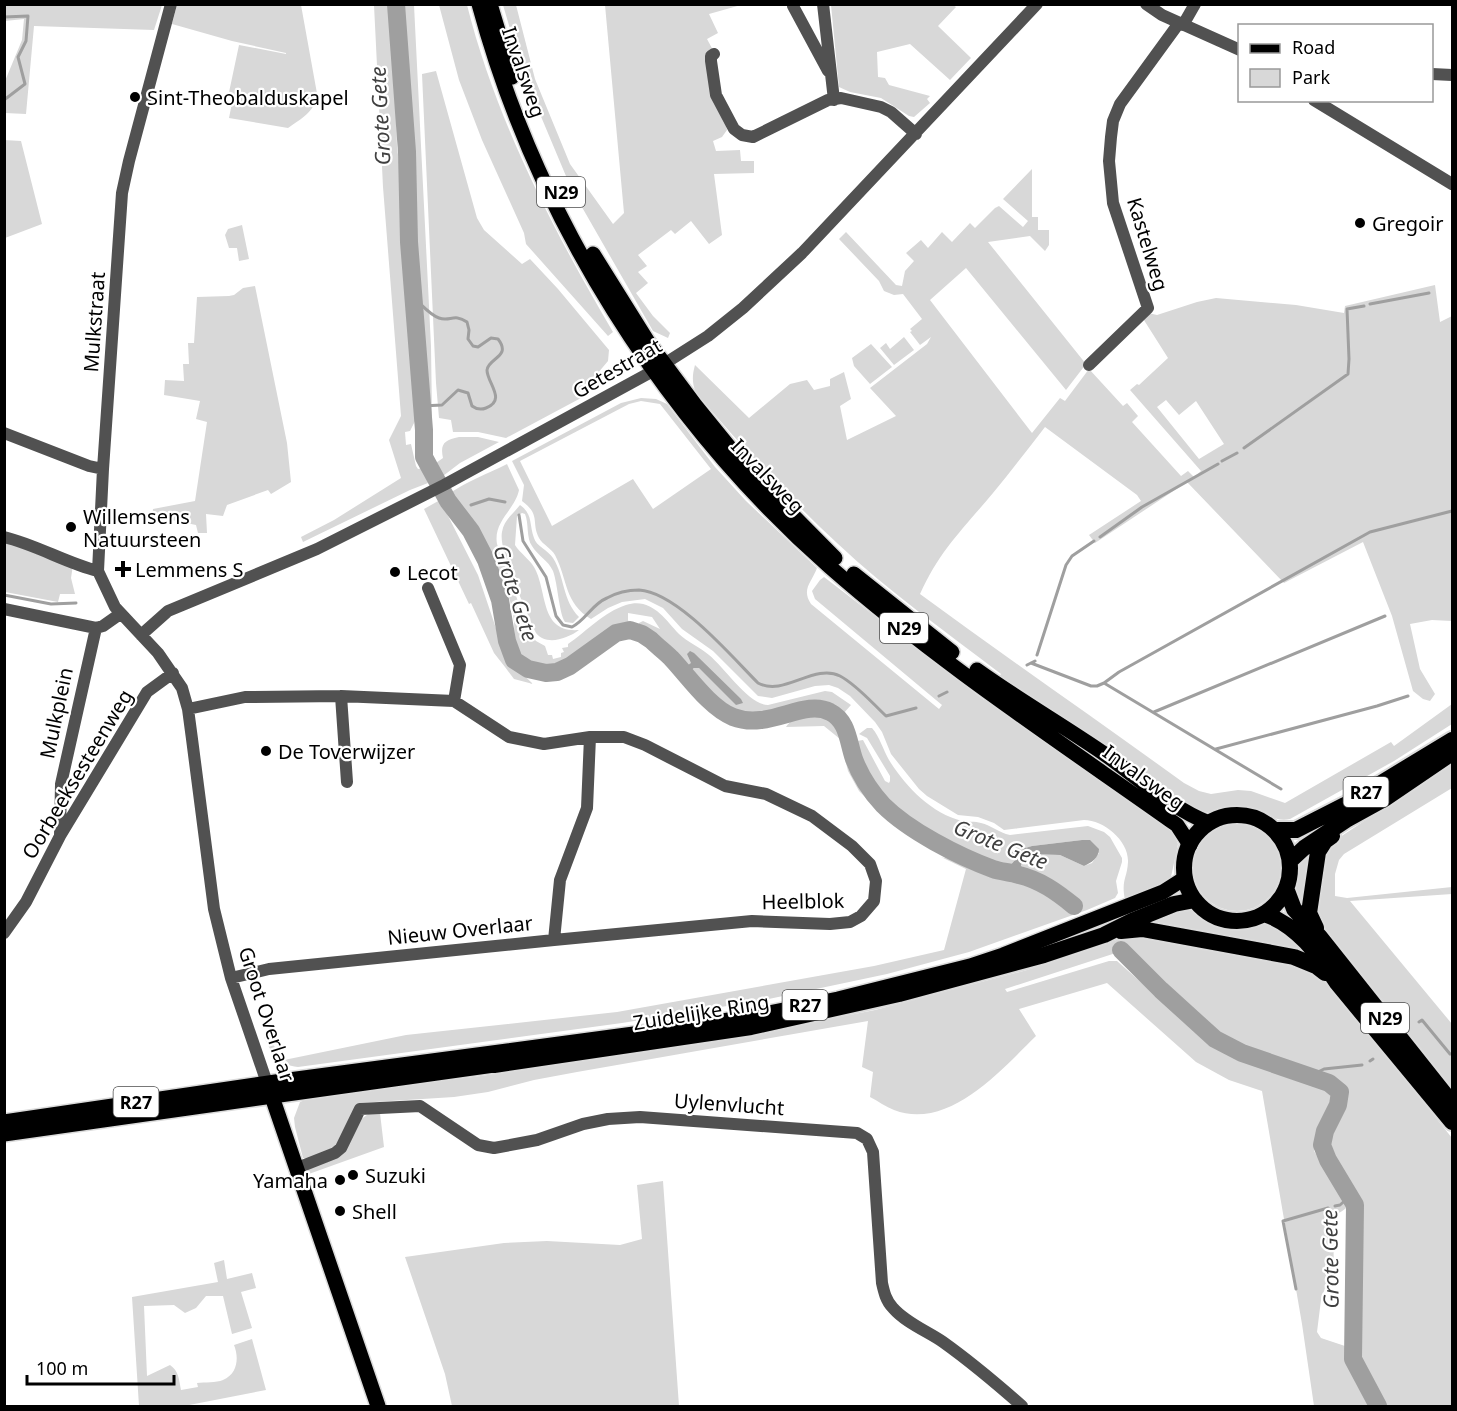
<svg xmlns="http://www.w3.org/2000/svg" width="1457" height="1411" font-family="'Noto Sans',sans-serif">
<style>
.green{fill:#d8d8d8;fill-rule:evenodd}
.water{fill:#9f9f9f}
.lines{fill:none;stroke-linecap:round;stroke-linejoin:round}
.stream{stroke:#9f9f9f;stroke-width:3}
.river{stroke:#9f9f9f;stroke-width:18}
.major-casing{stroke:#dbdbdb;stroke-width:18}
.highway-casing{stroke:#dbdbdb;stroke-width:20}
.minor{stroke:#515151;stroke-width:12}
.major{stroke:#000;stroke-width:15}
.highway{stroke:#000;stroke-width:16}
.poi-dot{fill:#000;stroke:#fff;stroke-width:2}
.labels{text-anchor:middle;dominant-baseline:central;stroke-width:4.5;stroke-linejoin:round;paint-order:stroke}
.shield{fill:#fff;stroke:#4c4c4c;stroke-width:1.5}
.shield-label{font-size:18px;font-weight:bold;fill:#000}
.street-label{font-size:20px;fill:#000;stroke:#fff}
.poi-label{font-size:20px;fill:#000;stroke:#fff;text-anchor:start}
.water-label{font-size:21px;font-style:italic;fill:#404040;stroke:#fff}
</style>
<rect width="100%" height="100%" fill="#fff"/>
<path class="green" d="M5,4H162V5L154,30L34,26L26,114L5,113V81L22,40L24,19L5,21Z
M177,5H301L318,99H316C314,112 298,121 288,128L229,118L233,98L228,97L239,45L286,54V53L232,41L172,24Z
M374,5H393L397,147L401,178L411,371L417,417L410,431L405,432L406,445L411,444L416,466L418,469L423,468L429,479L427,480L428,483L410,490L303,542L301,537L334,520L401,478L389,440L401,416L383,187Z
M403,5H414L431,346L432,416L426,417L420,326L421,307L408,111Z
M439,5H467C496,120 553,230 613,332L608,336L526,244L524,233L482,140L459,80Z
M503,5H516L535,79L570,164L613,224L624,213L605,5H741L709,14L718,33L707,39L714,52L727,130L722,137L713,141L716,151L740,150L741,161H754V173L714,174L722,235L709,244L691,221L675,234L671,230L638,255L647,266L638,272L648,283L636,293L653,316L670,333L668,338L653,331L571,188L524,76Z
M831,5H953L956,7L938,26L971,58L950,80L910,44L877,52L878,77L885,78L889,85L930,96L927,99L930,103L914,117L909,116L881,98L850,92L839,87Z
M436,71L477,218L484,230L522,264L530,259L558,289L609,350L608,361L592,380L581,398L506,438L478,432H453L451,420L439,418L436,383L422,74Z
M4,140L21,141L42,224L5,238Z
M1032,169V217H1038V230H1049V245L1045,251L1030,236L988,242L1086,364L1066,390L966,268L930,300L1032,433L1060,398L1065,401L1089,369L1123,406L1127,403L1138,416L1132,422L1181,476L1188,471L1194,477L1201,471L1130,390L1137,384L1139,385L1168,358L1142,317L1148,313L1157,315L1197,302L1216,298L1296,305L1344,313L1345,306L1435,285L1440,322L1452,316V621L1432,620L1410,624L1420,669L1435,694L1430,701L1423,699L1413,691L1392,616L1363,542L1284,583L1187,482L1095,543L1089,535L1141,501L1137,495L1045,427C1028,449 1011,471 993,493C963,529 940,550 920,594C1007,658 1097,720 1184,783L1199,791L1211,794L1238,790L1251,791L1285,803L1391,742L1394,746L1452,704V724L1394,761L1290,819C1273,823 1261,809 1245,807C1226,805 1211,815 1193,812L998,678L1001,674C945,631 888,591 837,543C786,496 741,445 696,393C692,383 692,376 695,365L749,418L790,384L807,380L814,390L830,386V379L844,372L851,399L840,406L847,440L896,416L870,388L927,344L931,337L920,345L910,332L912,331L910,329L922,319L903,294L894,295L884,291L879,281L839,239L846,232L896,285L902,286L905,271L914,261L906,253L921,240L928,248L942,232L952,242L970,223L975,228L995,208L999,206L1023,227L1028,221L1003,199ZM1166,400L1179,415L1196,401L1224,444L1199,459L1157,407Z
M242,225L249,259L239,261L237,248H229L225,235L228,229Z
M255,286L287,443L291,482L271,494L268,490L227,505L223,516L206,514L207,533H198L196,525L152,516L153,509L195,501L207,422L196,419L200,401L164,395L165,380L184,381L183,364H189L188,343H194L197,297L229,296L234,295L243,288Z
M904,337L914,350L894,365L880,348L886,343L890,349Z
M871,344L892,367L870,384L854,366L852,358Z
M641,398L656,399L667,404L715,467L746,501L817,568C812,582 801,589 811,604L939,709L942,705L815,599L812,591L820,580L824,577L984,700L987,696L1172,830L1178,844L1171,877L1165,882L1125,900C1121,880 1127,879 1128,862C1129,841 1104,820 1084,820L1004,830L994,823L978,817L958,815L927,796L919,789L891,754L882,732L875,722L850,696L838,688L829,685L815,686L772,698L758,696L713,651L682,629L663,608L645,599L622,602L608,608L591,619C564,603 568,580 555,555C551,548 543,545 539,538C531,522 541,515 522,501L524,485L512,461L621,403ZM641,401L660,404L711,469L653,509L633,479L552,526L520,461L629,404Z
M459,437H478L499,442L460,463L443,476L441,473L438,474L433,465L443,458C440,444 444,440 459,437Z
M507,464L519,490C515,510 493,521 497,544L530,634L536,641L545,646L548,655H552L553,659L561,657V653L564,652L562,648L568,647V644C587,631 604,612 626,605C651,597 664,618 679,634C687,642 700,647 709,655C724,667 749,705 768,705L825,691L832,692L851,705L843,714C836,710 830,706 822,705C794,701 762,726 734,712C718,705 704,688 691,675L690,671L694,668H699L736,704L688,657L692,663L688,665L661,642L638,627L639,623L643,621L660,629L652,617L628,613V620L630,625C622,627 612,628 604,633C590,641 583,655 568,661C555,667 535,673 524,661C512,650 515,636 514,622C512,594 495,565 484,539L481,540L465,511L453,502L449,495C454,487 496,470 507,464Z
M440,500L478,575L506,658L533,684L514,679L505,667L494,653L471,603L469,604L424,509Z
M520,505C533,514 529,524 534,538C536,546 548,550 553,558C565,577 562,600 579,617L573,623L565,622C559,613 558,585 553,571C548,560 538,556 532,546C526,538 529,523 525,514L522,513L517,516L515,545C520,553 529,559 534,567C548,591 539,633 579,630C567,639 546,646 536,633C527,612 498,551 502,532C504,520 513,514 520,505Z
M4,542L73,565L71,578L75,594H60L58,602L5,592Z
M818,712C853,728 842,750 857,779C864,793 876,806 886,818L859,791L848,771L840,739L824,726L786,727C795,715 803,713 818,712Z
M867,728H872C880,737 883,750 889,760C906,787 931,813 962,821C968,822 975,821 981,823C991,825 999,833 1010,835L1088,826L1104,832L1110,837L1122,858V862L1116,881L1118,893L1115,898L1087,910L969,952L887,974L764,1000L622,1023L298,1067C278,1065 272,1054 264,1037L267,1036L284,1060L406,1035L617,1012L874,966L944,950L966,869L941,857C948,859 957,859 964,862C973,865 979,872 989,875C1015,883 1053,882 1067,911L1081,903C1068,884 1041,877 1020,869L1023,859L1029,854L1060,855L1084,866L1092,863L1099,853L1082,840L1032,846L1010,853L1015,860L1008,868C993,865 980,858 966,851C923,831 860,795 857,741L863,740L885,781L889,783L890,781V776L867,738L859,734Z
M1452,763V788L1344,854L1339,860L1335,874V896L1347,898L1452,887V894L1350,901L1452,1024V1092L1319,925L1314,910L1322,858L1334,841Z
M1193 867a44 44 0 1 1 88 0a44 44 0 1 1-88 0Z
M1316,843L1306,912L1294,899L1293,887L1296,865Z
M1190,908C1209,918 1225,931 1248,926C1256,924 1262,922 1271,921L1317,961L1135,924Z
M1137,933L1278,959L1323,976L1452,1138V1406H1383L1358,1360L1362,1240L1360,1200L1328,1149C1329,1128 1346,1112 1347,1090L1342,1083L1241,1048L1203,1024L1128,949L1005,989L1007,992L1109,961H1117L1180,1017L1218,1047L1238,1059L1329,1089L1334,1095C1334,1115 1316,1131 1314,1151L1348,1206C1343,1212 1336,1213 1333,1219L1334,1277L1328,1279L1321,1300L1317,1332L1321,1338L1348,1347L1347,1363L1370,1406H1314L1302,1324L1262,1091L1229,1080L1196,1062L1107,983L1019,1009L1036,1036C1002,1069 949,1131 894,1110C886,1107 878,1101 870,1097L873,1072L862,1067L868,1021L577,1072L534,1080L488,1092L454,1097L359,1103L338,1146L307,1159L303,1158L295,1127L294,1118L300,1102L305,1100L304,1097L481,1076L700,1044L875,1010L1027,970Z
M371,1112L380,1113L384,1147L306,1175V1168L339,1155L360,1120Z
M663,1181L679,1406H452L445,1374L405,1257L504,1243L547,1241L620,1245L642,1239L637,1185Z
M224,1260L227,1279L252,1273L256,1288L241,1292L252,1328L232,1334L223,1296H206L196,1308L185,1313L174,1305L144,1306L147,1376L170,1365C179,1371 179,1380 181,1390L198,1387L197,1383C205,1382 216,1383 223,1380C238,1374 239,1357 234,1345L252,1339L266,1390L184,1406H139L132,1297L218,1282L214,1263Z"/>
<path class="water" d="M690,651L694,653L741,699L743,703L736,705L699,668H694L690,671L688,665L691,663L687,654Z
M1082,840H1090L1099,849C1099,858 1091,863 1084,866L1060,855L1029,854L1023,859L1020,869L1008,868L1015,860L1009,853L1032,846Z"/>
<g class="lines">
<path class="stream" d="M4,17L28,16L26,41L18,57L25,84L4,100
M415,299C422,305 430,315 439,318C450,322 454,313 467,322L469,330L468,339L473,346L478,347L491,338L498,339C512,357 488,358 487,370C487,383 507,400 486,408C481,410 476,409 472,406L468,393L458,390L442,405L422,406
M1370,304L1429,293
M1244,448L1348,374L1349,359L1347,309L1364,306
M1222,461L1237,453
M425,473L431,469
M471,505L489,499L505,502
M458,514L463,510
M519,515L523,541L546,577L556,616L563,625L572,627C586,620 592,604 607,598C616,593 628,590 639,590C677,592 732,657 758,683C784,697 814,663 840,676C857,685 872,703 886,716L916,708
M1100,537L1142,507L1218,464
M4,595L51,604L76,603
M1037,655L1066,565L1072,556L1094,541
M1031,663L1091,686H1097L1104,683L1281,789
M1027,665L1035,661
M1104,683L1119,672L1370,532L1452,511
M939,696L947,692
M1154,712L1385,616
M1216,749L1377,706L1408,696
M1419,1022L1422,1020L1450,1054H1452
M1370,1061L1373,1059
M1308,1077L1324,1069L1362,1065
M1335,1206L1340,1205L1350,1196
M1296,1289L1283,1221L1328,1208"/>
<path class="river" d="M396,4L407,152L409,242L424,430V457L448,501L471,531L486,560L500,600L507,641L514,660L528,669L546,673L557,672L570,666L616,633L630,630L642,634L651,640C657,646 665,652 671,658C688,676 710,708 733,717C769,731 804,698 830,712C848,721 848,742 854,759C860,775 871,792 883,805C909,831 958,856 993,869C1001,872 1011,872 1019,875C1040,880 1057,892 1074,906
M1121,950L1161,990L1215,1039L1242,1053L1329,1083L1340,1092L1338,1105L1325,1131L1322,1145L1328,1160L1355,1205L1353,1359L1378,1406"/>
<g class="major-casing">
<path id="major" d="M479,4C537,219 664,420 830,567C938,662 1060,742 1177,825L1190,845
M490,4L512,77
M593,254L648,342L695,405L747,469L835,558
M854,574L952,652
M977,670C1019,700 1064,726 1106,755C1137,777 1174,810 1209,823
M269,1088L378,1406
M4,1122L289,1080L671,1029L754,1016L838,999L970,966L1003,955L1163,892L1185,878
M4,1134L494,1065"/>
</g>
<g class="highway-casing">
<path id="highway" d="M1184 868a53 53 0 1 1 106 0a53 53 0 1 1-106 0Z
M1274,830H1296L1345,805L1452,740
M1290,861L1304,848L1346,820L1386,798L1452,753
M1286,888L1294,909L1320,937L1452,1103
M1264,914C1296,924 1319,955 1337,983L1452,1122
M1316,928L1309,913L1318,852L1325,841L1332,836
M1121,931L1142,929L1294,957L1316,966L1325,973
M494,1065L751,1027L899,994L1044,955L1104,935L1132,921L1174,904L1195,900"/>
</g>
<path class="minor" d="M171,4L129,161L122,193L103,469L98,571L115,607L158,653L182,688L188,709L192,739L214,909L231,978L267,1083
M823,4L834,100
M1146,4L1162,15L1240,50
M793,6L828,71
M1183,25L1195,4
M714,54L711,56V61L716,95L734,129L742,135L753,137L828,100L841,98L881,107L891,112L916,134
M1432,74L1452,75
M1314,100L1452,184
M1089,365L1148,308L1113,203L1109,161L1111,137L1113,121L1120,104L1179,23
M4,433L89,466L103,469
M4,537C37,545 66,563 98,571
M428,588L460,665L454,701
M4,609L96,628
M96,628L103,626L120,614
M141,635L168,611L317,549L444,485L653,371L708,336L743,308L802,253L1037,4
M341,696L347,782
M188,709L245,697L341,696L454,701L509,737L544,744L590,737L587,808L560,880L554,940L269,969L231,978
M60,835L61,784L96,628
M4,933L26,902L60,836L147,692L173,673
M554,940L752,921L830,924L850,922L861,916L874,901L876,881L870,864L852,846L812,816L766,794L725,786L645,745L624,737H590
M297,1168L335,1153L341,1148L360,1109L420,1106L478,1145L494,1148L537,1140L583,1124L608,1119L640,1117L857,1133L867,1139L873,1152L882,1283C884,1292 886,1301 893,1308C906,1323 927,1331 943,1342C971,1362 997,1384 1022,1406"/>
<use href="#major" class="major"/>
<use href="#highway" class="highway"/>
</g>
<g class="poi-dot">
<circle cx="135" cy="97" r="6"/>
<circle cx="1360" cy="223" r="6"/>
<circle cx="71" cy="527" r="6"/>
<path d="M120 560h6v6h6v6h-6v6h-6v-6h-6v-6h6z"/>
<circle cx="395" cy="572" r="6"/>
<circle cx="266" cy="751" r="6"/>
<circle cx="353" cy="1175" r="6"/>
<circle cx="340" cy="1180" r="6"/>
<circle cx="340" cy="1211" r="6"/>
</g>
<g class="labels">
<g class="shield">
<rect x="537" y="177" width="48" height="30" rx="4.5"/>
<rect x="880" y="613" width="48" height="30" rx="4.5"/>
<rect x="1343.5" y="777" width="45" height="30" rx="4.5"/>
<rect x="782.5" y="990" width="45" height="30" rx="4.5"/>
<rect x="1361" y="1003" width="48" height="30" rx="4.5"/>
<rect x="113.5" y="1087" width="45" height="30" rx="4.5"/>
</g>
<g class="shield-label">
<text x="561" y="192">N29</text>
<text x="904" y="628">N29</text>
<text x="1366" y="792">R27</text>
<text x="805" y="1005">R27</text>
<text x="1385" y="1018">N29</text>
<text x="136" y="1102">R27</text>
</g>
<g class="street-label">
<text transform="translate(524 72) rotate(71)">Invalsweg</text>
<text transform="translate(1148 244) rotate(73)">Kastelweg</text>
<text transform="translate(94 322) rotate(-86)">Mulkstraat</text>
<text transform="translate(617 368) rotate(-30)">Getestraat</text>
<text transform="translate(768 476) rotate(46)">Invalsweg</text>
<text transform="translate(56 713) rotate(-78)">Mulkplein</text>
<text transform="translate(77 774) rotate(-59)">Oorbeeksesteenweg</text>
<text transform="translate(1144 777) rotate(36)">Invalsweg</text>
<text transform="translate(803 901) rotate(-1)">Heelblok</text>
<text transform="translate(460 930) rotate(-6)">Nieuw Overlaar</text>
<text transform="translate(701 1012) rotate(-9)">Zuidelijke Ring</text>
<text transform="translate(267 1014) rotate(72)">Groot Overlaar</text>
<text transform="translate(729 1104) rotate(4)">Uylenvlucht</text>
</g>
<g class="poi-label">
<text x="147" y="97">Sint-Theobalduskapel</text>
<text x="1372" y="223">Gregoir</text>
<text x="83" y="516">Willemsens<tspan x="83" dy="23">Natuursteen</tspan></text>
<text x="135" y="569">Lemmens S</text>
<text x="407" y="572">Lecot</text>
<text x="278" y="751">De Toverwijzer</text>
<text x="365" y="1175">Suzuki</text>
<text x="328" y="1180" text-anchor="end">Yamaha</text>
<text x="352" y="1211">Shell</text>
</g>
<g class="water-label">
<text transform="translate(380 116) rotate(-93)">Grote Gete</text>
<text transform="translate(516 593) rotate(72)">Grote Gete</text>
<text transform="translate(1001 844) rotate(22)">Grote Gete</text>
<text transform="translate(1330 1259) rotate(-91)">Grote Gete</text>
</g>
</g>
<rect width="1457" height="1411" fill="none" stroke="#000000" stroke-width="12"/>
<rect x="1238" y="24" width="195" height="78" fill="#ffffff" stroke="#999999" stroke-width="1.5"/>
<rect x="1250" y="44" width="30" height="9" fill="#000000" stroke="#999999" stroke-width="1.5"/>
<text x="1292" y="54" font-size="18" fill="#000000">Road</text>
<rect x="1250" y="69" width="30" height="18" fill="#d8d8d8" stroke="#999999" stroke-width="1.5"/>
<text x="1292" y="84" font-size="18" fill="#000000">Park</text>
<path d="M27 1375v9h147v-9" fill="none" stroke="#000000" stroke-width="3"/>
<text x="36" y="1375" font-size="18" fill="#000000" stroke="#ffffff" stroke-width="4.5" paint-order="stroke">100 m</text>
</svg>
